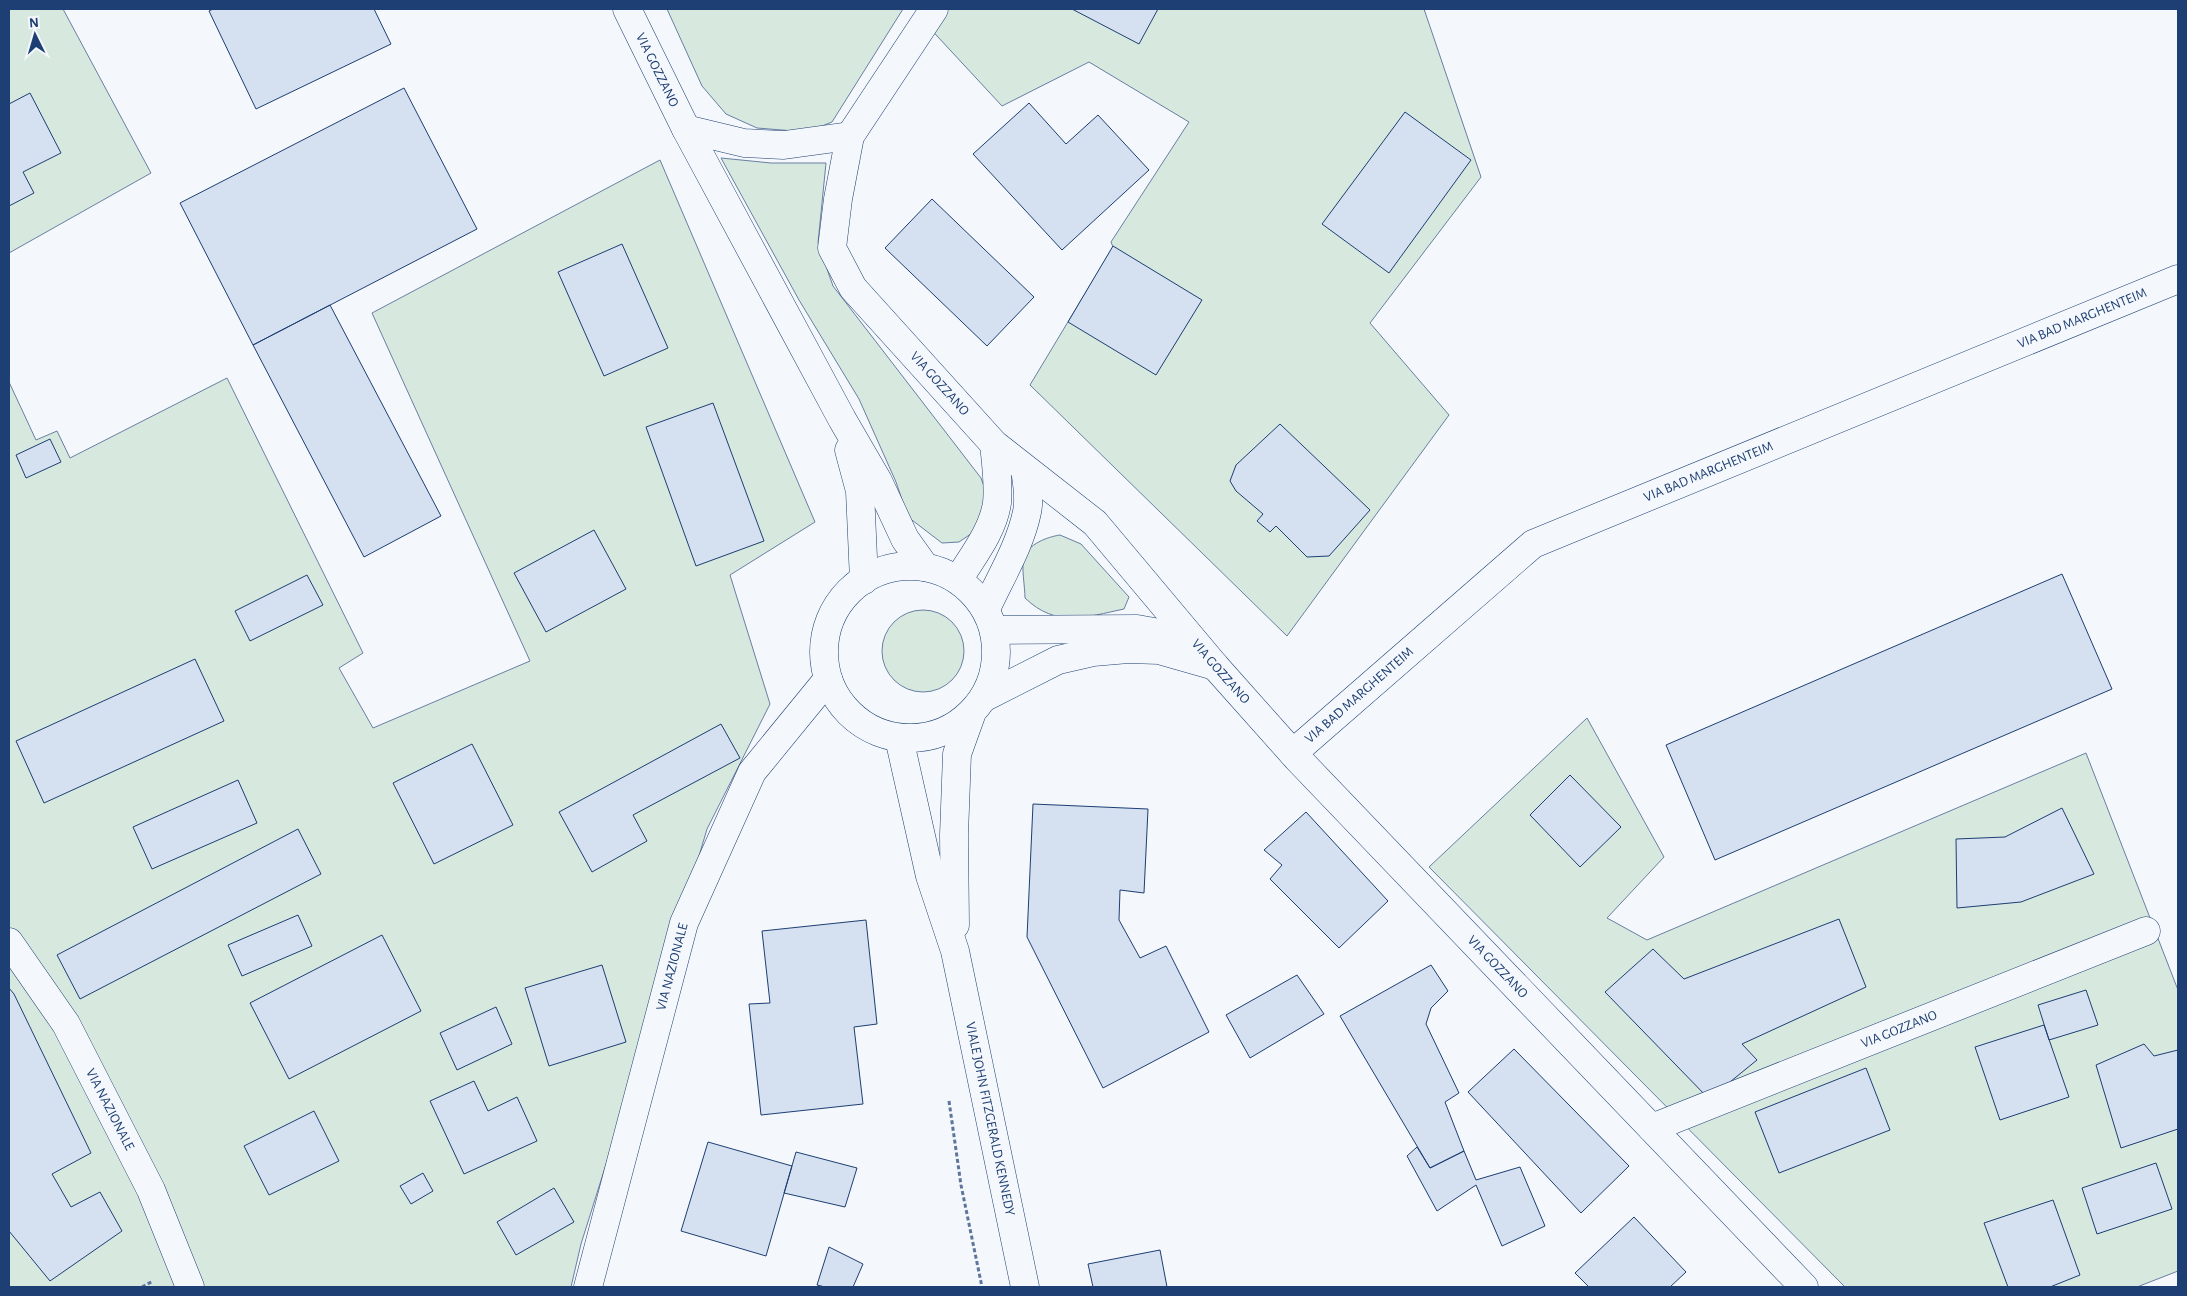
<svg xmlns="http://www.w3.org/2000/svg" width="2187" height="1296" font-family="'Alegreya Sans',sans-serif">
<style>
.grass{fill:#d7e8df;stroke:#687fa3}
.building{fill:#d5e0f0;stroke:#1d3f73}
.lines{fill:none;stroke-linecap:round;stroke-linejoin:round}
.minor-casing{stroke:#1d3f73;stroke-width:29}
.major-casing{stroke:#1d3f73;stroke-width:29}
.path{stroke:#5e769c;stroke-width:3;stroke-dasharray:4 2.5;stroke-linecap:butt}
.minor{stroke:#f4f7fb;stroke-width:28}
.major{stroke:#f4f7fb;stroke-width:28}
.labels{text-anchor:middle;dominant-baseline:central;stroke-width:4;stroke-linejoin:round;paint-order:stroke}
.street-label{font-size:14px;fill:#1d3f73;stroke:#f4f7fb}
</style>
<rect width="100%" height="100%" fill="#f4f7fb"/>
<path class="grass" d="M9,9H63L151,173L9,253Z
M667,9H903L832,122L807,132L757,128L726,114L702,86Z
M934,9H1424L1481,177L1370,323L1449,415L1287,636L1030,385L1113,247L1111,242L1189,122L1089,62L1002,106L925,23Z
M721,158L771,163H826L818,243L833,286L981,478L985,489L987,523L959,542L942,543L908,517L896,482L859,399L799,300Z
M660,160L815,522L730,575L770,704L707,829L635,1072L581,1244L571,1287H195L9,938V382L36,440L57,431L70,458L227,378L363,653L339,668L373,728L530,661L372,313Z
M1060,535L1081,544L1129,597L1124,609C1086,617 1056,628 1025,598C1025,587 1021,566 1024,558C1028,544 1047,537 1060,535Z
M882 651a41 41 0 1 1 82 0a41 41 0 1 1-82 0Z
M1587,718L1664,857L1607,918L1647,940L2086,753L2178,990V1271L2137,1287H1845L1429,867Z
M9,948L63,1025L187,1287H9Z"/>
<path class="building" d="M213,9H374L391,44L256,109L209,11Z
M1072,9H1158L1139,44Z
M404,88L477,229L253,345L180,203Z
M30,93L61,153L23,172L34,193L9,206V104Z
M1029,103L1066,144L1098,115L1149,170L1062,250L973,154Z
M1405,112L1471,160L1389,273L1322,224Z
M932,199L1034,297L987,346L885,248Z
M622,244L668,348L604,376L558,272Z
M1113,246L1202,300L1156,375L1068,322Z
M330,305L441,516L364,557L253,345Z
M713,403L764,541L696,566L646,427Z
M1280,424L1370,510L1329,556L1307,557L1276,526L1270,532L1257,521L1263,514L1236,491L1230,481L1236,465Z
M50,439L61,462L26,478L16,455Z
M594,530L626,589L546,632L514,573Z
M2062,574L2112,689L1715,860L1666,745Z
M307,575L323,605L250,641L235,611Z
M195,659L224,721L44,803L16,741Z
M721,724L740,758L633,815L647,841L592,872L559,812Z
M472,744L513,825L434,864L393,783Z
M1570,775L1621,827L1580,867L1530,815Z
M238,780L257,823L152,869L133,827Z
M1033,804L1148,809L1144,893L1120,890L1119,920L1140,958L1166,946L1209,1032L1103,1088L1027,937Z
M2062,808L2094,874L2021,902L1957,908L1956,839L2005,837Z
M1306,812L1388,901L1339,948L1270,879L1282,865L1264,850Z
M298,829L321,874L80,999L57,955Z
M298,915L312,946L242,976L228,945Z
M1839,919L1866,987L1742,1044L1757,1060L1709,1099L1605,992L1653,949L1684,979Z
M866,920L877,1024L854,1027L863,1104L761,1115L749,1004L770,1003L762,931Z
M382,935L421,1011L289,1079L250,1003Z
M602,965L626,1042L549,1066L525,988Z
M1431,965L1448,991L1431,1008L1426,1024L1459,1093L1445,1102L1464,1151L1430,1168L1340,1016Z
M1297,975L1324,1014L1250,1058L1226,1015Z
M9,988L14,994L91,1153L52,1174L71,1207L100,1192L122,1231L50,1281L9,1231Z
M2086,990L2098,1025L2049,1040L2038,1005Z
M496,1007L512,1044L457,1070L440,1033Z
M2044,1025L2069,1097L2000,1120L1975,1047Z
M2144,1044L2154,1056L2178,1050V1129L2121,1148L2096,1065Z
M1514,1049L1629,1166L1581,1213L1468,1092Z
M1866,1068L1890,1130L1779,1173L1755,1112Z
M474,1081L488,1111L517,1097L537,1141L464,1174L430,1101Z
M314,1111L339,1161L269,1195L244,1146Z
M708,1142L792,1166L766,1256L681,1231Z
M1417,1147L1430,1168L1464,1151L1476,1180L1520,1167L1545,1226L1502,1246L1476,1185L1437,1211L1407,1156Z
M796,1152L857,1168L845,1207L784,1193Z
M2156,1163L2172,1209L2097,1234L2082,1188Z
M423,1173L433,1191L411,1204L400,1186Z
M554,1188L574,1222L516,1255L497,1222Z
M2053,1200L2080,1275L2050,1287H2008L1984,1223Z
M1634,1217L1686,1272L1670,1287H1589L1575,1273Z
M829,1247L863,1264L853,1287H825L817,1285Z
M1160,1250L1167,1287H1093L1088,1264Z"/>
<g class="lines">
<g class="minor-casing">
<g id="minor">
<path id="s1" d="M934,9L850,136L838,199L832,248L853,288L994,444L1095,523L1215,666L1297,758L1804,1287"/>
<path d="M686,129L744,143L784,145L850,136"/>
<path d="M958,580C972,557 993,531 997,503C999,484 996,464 994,444"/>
<path d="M986,609C1000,578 1020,546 1027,512C1030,498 1027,483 1025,469"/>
<path d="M994,630L1137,629L1176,636L1180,640"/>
<path d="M985,697L1058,660L1093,652L1128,649L1159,650L1215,666"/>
<path id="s2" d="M1293,753L1533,544L2178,279"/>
<path id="s3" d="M9,942L66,1024L151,1190L190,1287"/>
<path id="s4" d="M1652,1128L2146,931"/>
<path id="s5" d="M588,1287L684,923L752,772L828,679"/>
</g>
</g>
<g class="major-casing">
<g id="major">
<path id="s6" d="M627,9L686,129L842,419L878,481L905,539L925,567"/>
<path d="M849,450L860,491L864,580"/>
<circle cx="910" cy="652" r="86"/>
<path id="s7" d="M899,738L930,876L955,951L1025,1287"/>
<path d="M955,925L954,835L957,754L971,715"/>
</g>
</g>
<path class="path" d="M949,1101L961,1185L982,1287
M142,1287L153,1281"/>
<use href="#minor" class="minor"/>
<use href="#major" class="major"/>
</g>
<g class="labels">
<g class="street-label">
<text stroke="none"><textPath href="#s6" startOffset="68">VIA GOZZANO</textPath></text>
<text stroke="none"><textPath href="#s2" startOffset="912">VIA BAD MARGHENTEIM</textPath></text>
<text stroke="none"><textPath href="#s1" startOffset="440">VIA GOZZANO</textPath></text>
<text stroke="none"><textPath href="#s2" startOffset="508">VIA BAD MARGHENTEIM</textPath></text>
<text stroke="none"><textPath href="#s1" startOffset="844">VIA GOZZANO</textPath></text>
<text stroke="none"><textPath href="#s2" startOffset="88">VIA BAD MARGHENTEIM</textPath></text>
<text stroke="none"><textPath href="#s1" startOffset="1249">VIA GOZZANO</textPath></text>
<text stroke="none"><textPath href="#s5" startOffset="331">VIA NAZIONALE</textPath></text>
<text stroke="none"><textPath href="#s4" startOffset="266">VIA GOZZANO</textPath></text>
<text stroke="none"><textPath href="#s3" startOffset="196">VIA NAZIONALE</textPath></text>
<text stroke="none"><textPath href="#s7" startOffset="392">VIALE JOHN FITZGERALD KENNEDY</textPath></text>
</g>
</g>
<rect width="2187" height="1296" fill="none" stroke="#1d3f73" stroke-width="20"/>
<g transform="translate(35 35) rotate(355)" stroke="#f4f7fb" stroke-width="4" paint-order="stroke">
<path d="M0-4L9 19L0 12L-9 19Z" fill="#1d3f73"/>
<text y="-8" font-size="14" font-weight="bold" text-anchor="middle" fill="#1d3f73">N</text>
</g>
</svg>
